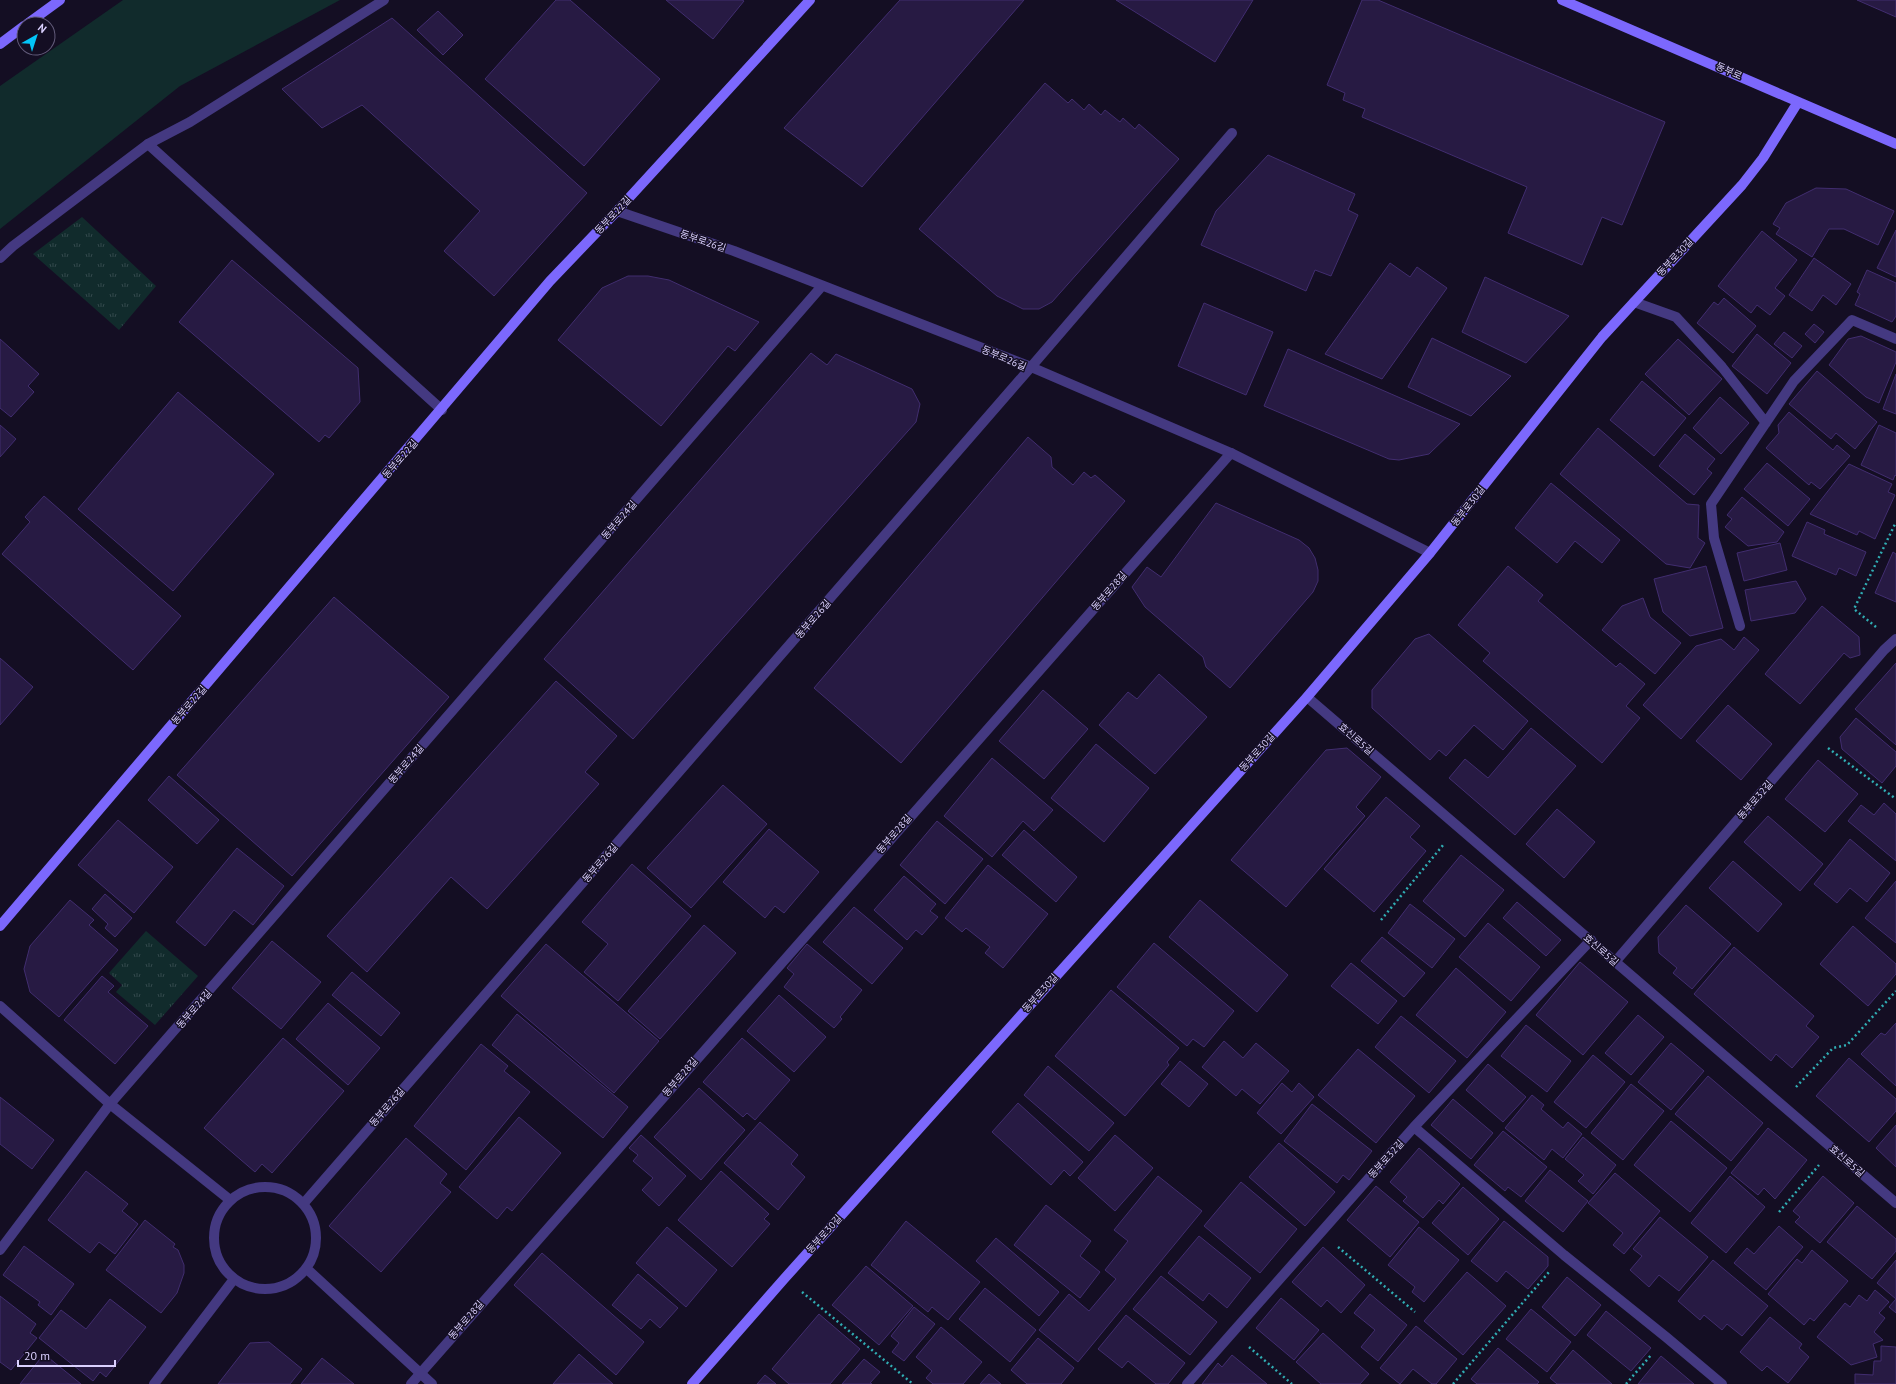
<svg xmlns="http://www.w3.org/2000/svg" width="1896" height="1384" font-family="'PT Sans','Noto Sans KR',sans-serif">
<style>
.grass{fill:url(#grass-tufts)}
.green{fill:#112b2c}
.building{fill:#271a43;stroke:#412d6f}
.lines{fill:none;stroke-linecap:round;stroke-linejoin:round}
.path{stroke:#30adb3;stroke-width:2.5;stroke-dasharray:2 3;stroke-linecap:butt}
.lane{stroke:#443981;stroke-width:10}
.street{stroke:#443981;stroke-width:10}
.secondary{stroke:#7c68fd;stroke-width:10}
.labels{text-anchor:middle;dominant-baseline:central;stroke-width:3;stroke-linejoin:round;paint-order:stroke}
.street-label{font-size:10px;fill:#dad0fe;stroke:#140e23}
</style>
<defs>
<pattern id="grass-tufts" width="24" height="20" patternUnits="userSpaceOnUse"><rect width="24" height="20" fill="#112b2c"/><path d="M3 7l-1-3M5 7V3M7 7l1-3M15 17l-1-3M17 17v-4M19 17l1-3" fill="none" stroke="#33494c"/></pattern>
</defs>
<rect width="100%" height="100%" fill="#140e23"/>
<path class="grass" d="M82,217L156,286L119,330L33,254Z
M146,931L198,976L155,1025L116,992L122,985L109,973Z"/>
<path class="green" d="M123,0H340L180,86L0,229V86Z"/>
<path class="building" d="M556,0H570L660,79L584,166L485,79Z
M666,0H742L744,1L713,39Z
M900,0H1024L862,187L784,128Z
M1116,0H1253L1215,62Z
M1362,0H1378L1665,122L1622,225L1602,217L1582,265L1508,233L1527,187L1362,117L1365,109L1343,100L1345,93L1327,85Z
M1857,0H1896V17Z
M438,11L463,35L443,55L417,30Z
M392,18L587,193L494,296L444,251L480,211L362,105L322,128L282,89Z
M1045,83L1068,103L1072,99L1084,110L1089,104L1101,115L1105,110L1120,122L1123,118L1135,129L1139,124L1179,159L1052,302L1039,309H1023L997,296L919,229Z
M1268,155L1355,194L1348,210L1358,215L1331,276L1315,270L1306,291L1201,245L1216,211Z
M1816,188L1846,189L1894,211L1878,245L1844,229H1829L1812,257L1776,234L1780,228L1773,224L1786,203Z
M1896,230V277L1877,268Z
M1762,231L1797,260L1775,288L1785,296L1770,315L1757,305L1751,313L1718,286Z
M1814,258L1851,284L1836,305L1823,295L1812,311L1789,295Z
M232,260L358,368L360,402L329,438L325,435L319,442L179,322Z
M1390,263L1410,277L1417,267L1447,288L1382,379L1325,354Z
M1867,270L1896,283V316L1892,322L1855,305L1860,294L1857,292Z
M628,276H648L669,280L759,322L735,351L728,346L661,426L558,340L602,288Z
M1485,277L1569,316L1526,363L1462,332Z
M1724,298L1756,326L1733,353L1697,323L1714,302L1718,305Z
M1204,303L1273,332L1246,395L1178,366Z
M1814,324L1824,332L1815,343L1805,334Z
M1784,332L1802,346L1792,358L1774,344Z
M1757,334L1791,363L1767,394L1732,366Z
M1861,336L1896,352V362L1879,403L1866,397L1829,365L1848,339Z
M1432,338L1511,376L1471,416L1408,387Z
M0,339L39,374L28,386L34,392L11,417L0,408Z
M1678,339L1722,379L1689,415L1645,374Z
M1288,349L1460,424L1429,454L1399,460L1389,459L1264,406Z
M811,353L827,365L836,354L912,389L920,404L916,422L633,739L544,659Z
M1817,371L1877,422L1855,449L1836,433L1831,439L1789,404Z
M1896,374V414L1883,409Z
M1642,381L1686,418L1654,456L1610,420Z
M178,392L274,474L173,591L78,509Z
M1720,397L1749,423L1721,454L1693,428Z
M1789,412L1833,450L1837,445L1850,456L1820,489L1811,482L1809,485L1766,448L1779,433L1778,425Z
M0,425L16,439L0,457Z
M1879,425L1896,433V476L1895,475L1893,480L1861,465Z
M1598,428L1687,504L1699,505L1698,538L1705,543L1690,568L1666,564L1560,474Z
M1685,434L1715,459L1707,469L1712,473L1694,495L1659,466Z
M1028,437L1051,457L1052,467L1073,485L1084,472L1091,478L1095,475L1125,501L901,763L814,688Z
M1767,463L1810,499L1788,526L1744,489Z
M1849,464L1892,484L1888,492L1895,495L1875,539L1859,531L1857,535L1810,514Z
M1551,483L1620,540L1602,563L1575,541L1557,563L1515,528Z
M44,496L181,616L133,670L2,554L30,522L25,517Z
M1742,497L1784,532L1777,542L1748,546L1725,527L1732,519L1727,515Z
M1216,503L1299,540L1309,548L1315,558L1318,570V581L1313,592L1230,688L1206,667L1203,657L1145,607L1132,587L1147,567L1161,577Z
M1807,522L1825,530L1824,534L1866,552L1856,576L1839,568L1836,575L1792,556Z
M1780,543L1787,570L1744,581L1737,553Z
M1893,552L1896,554V602L1875,593Z
M1508,566L1543,595L1538,601L1616,667L1620,663L1645,684L1626,706L1640,718L1602,763L1483,661L1490,653L1458,625Z
M1706,566L1723,628L1690,636L1663,612L1654,579Z
M1796,581L1806,599L1795,613L1751,621L1745,590Z
M334,597L449,697L292,876L177,775Z
M1643,598L1650,617L1681,643L1655,674L1602,630L1622,606Z
M1822,606L1859,637L1860,655L1850,658L1844,653L1800,704L1765,674Z
M1429,634L1528,721L1503,750L1474,725L1446,756L1439,750L1430,760L1372,708V690L1415,639Z
M1744,637L1759,650L1681,739L1643,705L1696,646L1721,639L1734,650Z
M0,658L33,687L0,725Z
M1896,663V745L1855,709Z
M1159,674L1207,717L1155,774L1099,725L1128,692L1137,699Z
M556,681L617,736L585,772L599,784L487,909L451,877L367,972L327,936Z
M1043,690L1088,729L1044,779L999,741Z
M1728,705L1772,744L1741,780L1696,741Z
M1856,718L1896,752V766L1882,783L1842,749L1840,737Z
M1531,728L1576,766L1515,835L1449,778L1465,759L1488,778Z
M1096,744L1149,788L1104,842L1051,798Z
M1347,748L1381,777L1356,807L1365,816L1286,907L1231,860L1326,750Z
M992,758L1053,810L1034,831L1023,821L992,857L944,816Z
M1818,760L1858,794L1825,832L1785,799Z
M169,776L219,820L197,844L148,800Z
M723,785L767,824L691,908L647,868Z
M1386,797L1420,826L1410,837L1426,851L1374,912L1324,869Z
M1884,803L1896,814V861L1848,821L1861,805L1874,815Z
M1557,809L1595,842L1564,878L1526,844Z
M1768,816L1823,864L1800,891L1744,842Z
M118,820L173,867L134,913L78,865Z
M937,821L983,859L945,904L900,865Z
M769,829L819,872L784,913L775,906L765,918L723,882Z
M1024,830L1077,877L1056,902L1002,855Z
M1850,839L1890,873L1867,902L1850,888L1837,903L1814,884Z
M237,848L284,886L253,925L234,910L205,946L176,922Z
M1461,855L1504,890L1465,937L1423,901Z
M1733,861L1782,904L1758,932L1709,888Z
M632,864L691,916L618,1001L584,972L608,944L582,922Z
M988,865L1048,914L1003,968L985,953L990,947L966,928L962,932L945,918Z
M904,876L936,904L930,911L938,917L922,935L916,930L907,940L874,910Z
M1896,881V943L1865,918Z
M105,894L132,918L115,937L105,928L108,924L92,909Z
M70,900L94,920L89,925L118,950L59,1017L30,992L24,969L30,946Z
M1200,900L1288,975L1257,1012L1169,937Z
M1517,902L1561,940L1546,956L1503,918Z
M1410,904L1455,939L1432,968L1388,933Z
M1686,905L1731,944L1692,989L1673,973L1677,968L1659,953L1658,937Z
M854,907L903,948L872,984L823,942Z
M1488,923L1540,967L1511,1001L1459,957Z
M704,925L736,953L660,1039L628,1011Z
M1853,926L1896,964V974L1868,1006L1820,964Z
M1382,937L1425,973L1404,997L1361,961Z
M272,941L321,982L281,1029L232,988Z
M1154,943L1234,1011L1204,1047L1193,1039L1187,1046L1117,987Z
M546,944L659,1041L614,1093L501,996Z
M807,944L862,990L840,1017L842,1019L834,1028L784,987L794,974L787,968Z
M1734,947L1814,1016L1806,1026L1819,1037L1792,1068L1776,1054L1771,1061L1694,994Z
M1580,962L1628,1002L1583,1055L1536,1015Z
M1351,963L1397,1001L1378,1024L1331,986Z
M1456,968L1506,1012L1467,1058L1416,1015Z
M352,972L400,1013L381,1036L332,995Z
M102,976L114,986L108,992L148,1026L115,1064L64,1020Z
M1111,990L1179,1048L1167,1062L1169,1065L1125,1116L1055,1056Z
M779,995L826,1037L794,1072L747,1031Z
M328,1003L380,1048L348,1085L296,1039Z
M517,1014L628,1107L603,1138L492,1045Z
M1638,1015L1664,1037L1631,1075L1605,1053Z
M1401,1016L1456,1061L1429,1093L1375,1047Z
M1896,1023V1086L1861,1054L1881,1033L1885,1035Z
M1526,1025L1571,1061L1547,1092L1501,1056Z
M283,1038L344,1091L272,1173L262,1164L255,1172L204,1128Z
M742,1038L790,1080L755,1120L747,1113L743,1117L703,1082Z
M1224,1041L1243,1058L1256,1043L1289,1071L1260,1104L1242,1089L1236,1096L1202,1067Z
M1671,1043L1704,1071L1671,1110L1638,1082Z
M481,1044L508,1066L504,1071L530,1092L466,1170L414,1126Z
M1358,1049L1415,1096L1376,1143L1318,1095Z
M1593,1055L1625,1082L1586,1128L1554,1102Z
M1849,1058L1896,1099V1111L1869,1142L1816,1096Z
M1180,1061L1208,1084L1189,1107L1161,1084Z
M1488,1064L1526,1097L1503,1122L1466,1090Z
M1048,1066L1114,1123L1089,1151L1024,1095Z
M1708,1076L1763,1123L1731,1161L1675,1114Z
M1282,1083L1292,1092L1299,1083L1314,1097L1281,1134L1257,1113Z
M1631,1084L1664,1111L1623,1160L1591,1133Z
M699,1088L745,1130L701,1180L654,1137Z
M1532,1095L1544,1105L1541,1109L1563,1128L1568,1122L1582,1134L1563,1158L1552,1149L1544,1160L1505,1128Z
M0,1097L54,1140L32,1169L0,1144Z
M1453,1099L1493,1133L1471,1159L1431,1125Z
M1018,1103L1083,1162L1070,1176L1064,1170L1051,1185L992,1132Z
M1312,1104L1372,1151L1349,1180L1343,1175L1337,1183L1284,1141Z
M519,1117L561,1153L512,1211L507,1207L497,1219L459,1187Z
M1671,1121L1727,1168L1690,1212L1634,1165Z
M760,1122L798,1155L791,1164L805,1177L778,1210L724,1163Z
M1896,1125V1167L1876,1148Z
M1768,1128L1807,1160L1775,1199L1764,1188L1758,1195L1731,1173Z
M1503,1131L1547,1167L1521,1197L1508,1187L1505,1191L1474,1165Z
M641,1135L686,1176L659,1206L642,1190L653,1178L633,1161L638,1155L629,1148Z
M1115,1135L1153,1168L1115,1211L1078,1178Z
M1583,1137L1616,1165L1593,1194L1578,1181L1584,1175L1565,1159Z
M406,1138L447,1174L440,1183L451,1192L381,1272L329,1226Z
M1279,1143L1335,1192L1305,1226L1249,1177Z
M1419,1148L1460,1184L1443,1204L1439,1200L1423,1218L1403,1201L1407,1197L1390,1182Z
M1550,1170L1588,1201L1563,1232L1525,1201Z
M86,1171L128,1204L122,1211L138,1224L115,1254L99,1242L90,1253L48,1220Z
M721,1171L769,1214L764,1219L770,1224L732,1267L678,1220Z
M1615,1173L1660,1211L1624,1254L1613,1245L1623,1233L1588,1203Z
M1158,1176L1202,1211L1078,1362L1039,1330L1069,1294L1089,1311L1116,1279L1105,1270L1128,1241L1114,1230Z
M1730,1176L1765,1207L1726,1253L1691,1223Z
M1823,1176L1854,1203L1820,1243L1795,1222L1800,1217L1793,1211Z
M1241,1182L1297,1229L1260,1273L1204,1226Z
M1376,1186L1419,1222L1390,1257L1347,1220Z
M1463,1187L1499,1219L1468,1255L1432,1223Z
M1046,1205L1091,1241L1080,1256L1100,1272L1080,1298L1014,1245Z
M1857,1206L1896,1239V1251L1872,1279L1827,1242Z
M1660,1217L1708,1257L1679,1291L1659,1275L1649,1287L1630,1270L1642,1256L1633,1249Z
M145,1220L175,1244L173,1247L178,1250L184,1265V1273L177,1293L161,1313L106,1270Z
M906,1221L980,1282L948,1320L932,1307L928,1312L871,1265Z
M1504,1221L1548,1257V1266L1528,1289L1506,1271L1497,1282L1471,1261Z
M1779,1226L1803,1247L1766,1290L1734,1263L1747,1248L1754,1254Z
M667,1227L717,1270L686,1307L636,1263Z
M1419,1227L1459,1260L1424,1302L1412,1292L1415,1287L1388,1265Z
M1199,1236L1251,1278L1227,1308L1209,1293L1203,1301L1168,1273Z
M996,1238L1059,1292L1039,1316L976,1261Z
M24,1246L74,1284L51,1315L38,1305L40,1302L3,1275Z
M1323,1247L1365,1285L1341,1313L1327,1300L1321,1307L1292,1282Z
M1812,1250L1848,1281L1814,1321L1810,1318L1804,1325L1768,1294L1797,1259L1802,1263Z
M542,1253L644,1342L616,1375L514,1285Z
M1713,1260L1768,1306L1742,1336L1727,1324L1722,1330L1704,1315L1700,1320L1678,1301Z
M1896,1260V1313L1889,1307L1896,1299L1877,1283Z
M866,1266L913,1306L879,1345L832,1305Z
M1467,1272L1506,1306L1463,1355L1424,1321Z
M638,1274L678,1308L660,1328L650,1319L641,1329L612,1305Z
M1161,1276L1217,1322L1190,1355L1133,1309Z
M1567,1277L1601,1305L1575,1336L1542,1307Z
M985,1288L1036,1330L1010,1362L959,1319Z
M1875,1290L1889,1302L1879,1313L1885,1318L1874,1332L1883,1340L1873,1344L1877,1357L1851,1365L1817,1337L1845,1303L1850,1307L1859,1295L1867,1301Z
M1370,1294L1407,1325L1378,1361L1361,1347L1375,1330L1354,1313Z
M0,1296L36,1324L30,1333L37,1338L11,1370L0,1362Z
M1281,1298L1319,1330L1294,1360L1256,1328Z
M110,1299L146,1327L106,1377L100,1372L93,1381L39,1338L61,1310L86,1329Z
M914,1307L935,1324L904,1361L892,1352L899,1343L891,1336Z
M1531,1309L1571,1342L1547,1372L1506,1339Z
M1606,1311L1651,1348L1631,1371L1587,1335Z
M819,1314L860,1349L830,1384H789L772,1369Z
M1126,1315L1185,1363L1168,1384H1156L1128,1361L1122,1368L1098,1349Z
M1770,1317L1802,1344L1799,1348L1809,1357L1788,1383L1767,1366L1762,1371L1740,1352Z
M1416,1326L1457,1359L1436,1384H1432L1413,1369L1400,1384L1380,1368Z
M941,1327L982,1362L963,1384H933L926,1378L932,1371L916,1357Z
M1323,1333L1369,1374L1360,1384H1321L1296,1362Z
M1038,1338L1074,1368L1061,1384H1027L1011,1370Z
M269,1342L302,1369L290,1384H218L250,1343Z
M1881,1346L1896,1347V1384H1855V1374L1873,1375L1874,1361H1881Z
M1498,1348L1539,1382L1537,1384H1477L1471,1379Z
M1573,1350L1612,1384H1557L1550,1378Z
M44,1354L81,1384H20Z
M579,1354L613,1384H553Z
M1232,1355L1267,1384H1202L1218,1363L1222,1367Z
M1661,1356L1694,1384H1638Z
M322,1358L354,1384H301Z
M864,1359L880,1372L870,1383L872,1384H842Z
M989,1374L1001,1384H980Z
M765,1375L776,1384H757Z"/>
<g class="lines">
<path class="path" d="M1876,627L1854,609L1896,522
M1828,748L1896,799
M1381,920L1444,844
M1796,1087L1833,1048L1847,1045L1896,991
M1779,1212L1819,1165
M1338,1247L1415,1312
M802,1292L913,1384
M1249,1347L1292,1384
M1453,1384L1549,1272
M1626,1384L1652,1354"/>
<path class="lane" d="M148,144L442,410
M1634,302L1676,317L1722,367L1766,423
M1740,626L1714,538L1711,504L1794,381L1852,320L1896,339
M1414,1127L1564,1255L1666,1337L1722,1384
M411,1384L1231,453
M1187,1384L1414,1127L1591,940"/>
<path class="street" d="M617,211L734,251L1031,367L1231,453L1430,553
M0,258L13,246L148,144L190,122L384,0
M1307,697L1896,1203
M1615,962L1884,650L1896,639
M0,1006L110,1104L230,1200
M214 1238a51 51 0 1 1 102 0a51 51 0 1 1-102 0Z
M304,1203L1031,367L1232,133
M0,1250L110,1104L822,286
M307,1269L432,1384
M154,1384L234,1279"/>
<path class="secondary" d="M1562,0L1896,144
M27,24L60,0
M0,44L24,26
M0,926L550,281L617,211L810,0
M692,1384L784,1279L1307,697L1430,553L1602,337L1742,185L1763,158L1798,102"/>
</g>
<g class="labels">
<g class="street-label">
<text transform="translate(1729 71) rotate(24)">동부로</text>
<text transform="translate(613 215) rotate(-47)">동부로22길</text>
<text transform="translate(703 241) rotate(19)">동부로26길</text>
<text transform="translate(1675 257) rotate(-47)">동부로30길</text>
<text transform="translate(1004 358) rotate(23)">동부로26길</text>
<text transform="translate(400 459) rotate(-49)">동부로22길</text>
<text transform="translate(1468 506) rotate(-52)">동부로30길</text>
<text transform="translate(619 520) rotate(-49)">동부로24길</text>
<text transform="translate(1109 591) rotate(-49)">동부로28길</text>
<text transform="translate(813 619) rotate(-49)">동부로26길</text>
<text transform="translate(189 705) rotate(-49)">동부로22길</text>
<text transform="translate(1356 739) rotate(41)">효신로5길</text>
<text transform="translate(1257 752) rotate(-48)">동부로30길</text>
<text transform="translate(406 764) rotate(-49)">동부로24길</text>
<text transform="translate(1755 800) rotate(-49)">동부로32길</text>
<text transform="translate(894 834) rotate(-49)">동부로28길</text>
<text transform="translate(600 863) rotate(-49)">동부로26길</text>
<text transform="translate(1601 950) rotate(41)">효신로5길</text>
<text transform="translate(1040 993) rotate(-48)">동부로30길</text>
<text transform="translate(194 1009) rotate(-49)">동부로24길</text>
<text transform="translate(680 1077) rotate(-49)">동부로28길</text>
<text transform="translate(387 1107) rotate(-49)">동부로26길</text>
<text transform="translate(1386 1159) rotate(-48)">동부로32길</text>
<text transform="translate(1847 1161) rotate(41)">효신로5길</text>
<text transform="translate(824 1234) rotate(-48)">동부로30길</text>
<text transform="translate(466 1320) rotate(-49)">동부로28길</text>
</g>
</g>
<g transform="translate(36 36) rotate(39)"><circle r="19" fill="#140e23" stroke="#635c7b"/>
<path d="M0-3L7 15L0 10L-7 15Z" fill="#03c5f8"/>
<text y="-6" font-size="11" font-weight="bold" text-anchor="middle" fill="#dad0fe">N</text>
</g>
<path d="M18 1360v6h97v-6" fill="none" stroke="#dad0fe" stroke-width="2"/>
<text x="24" y="1360" font-size="12" fill="#dad0fe" stroke="#140e23" stroke-width="3" paint-order="stroke">20 m</text>
</svg>
